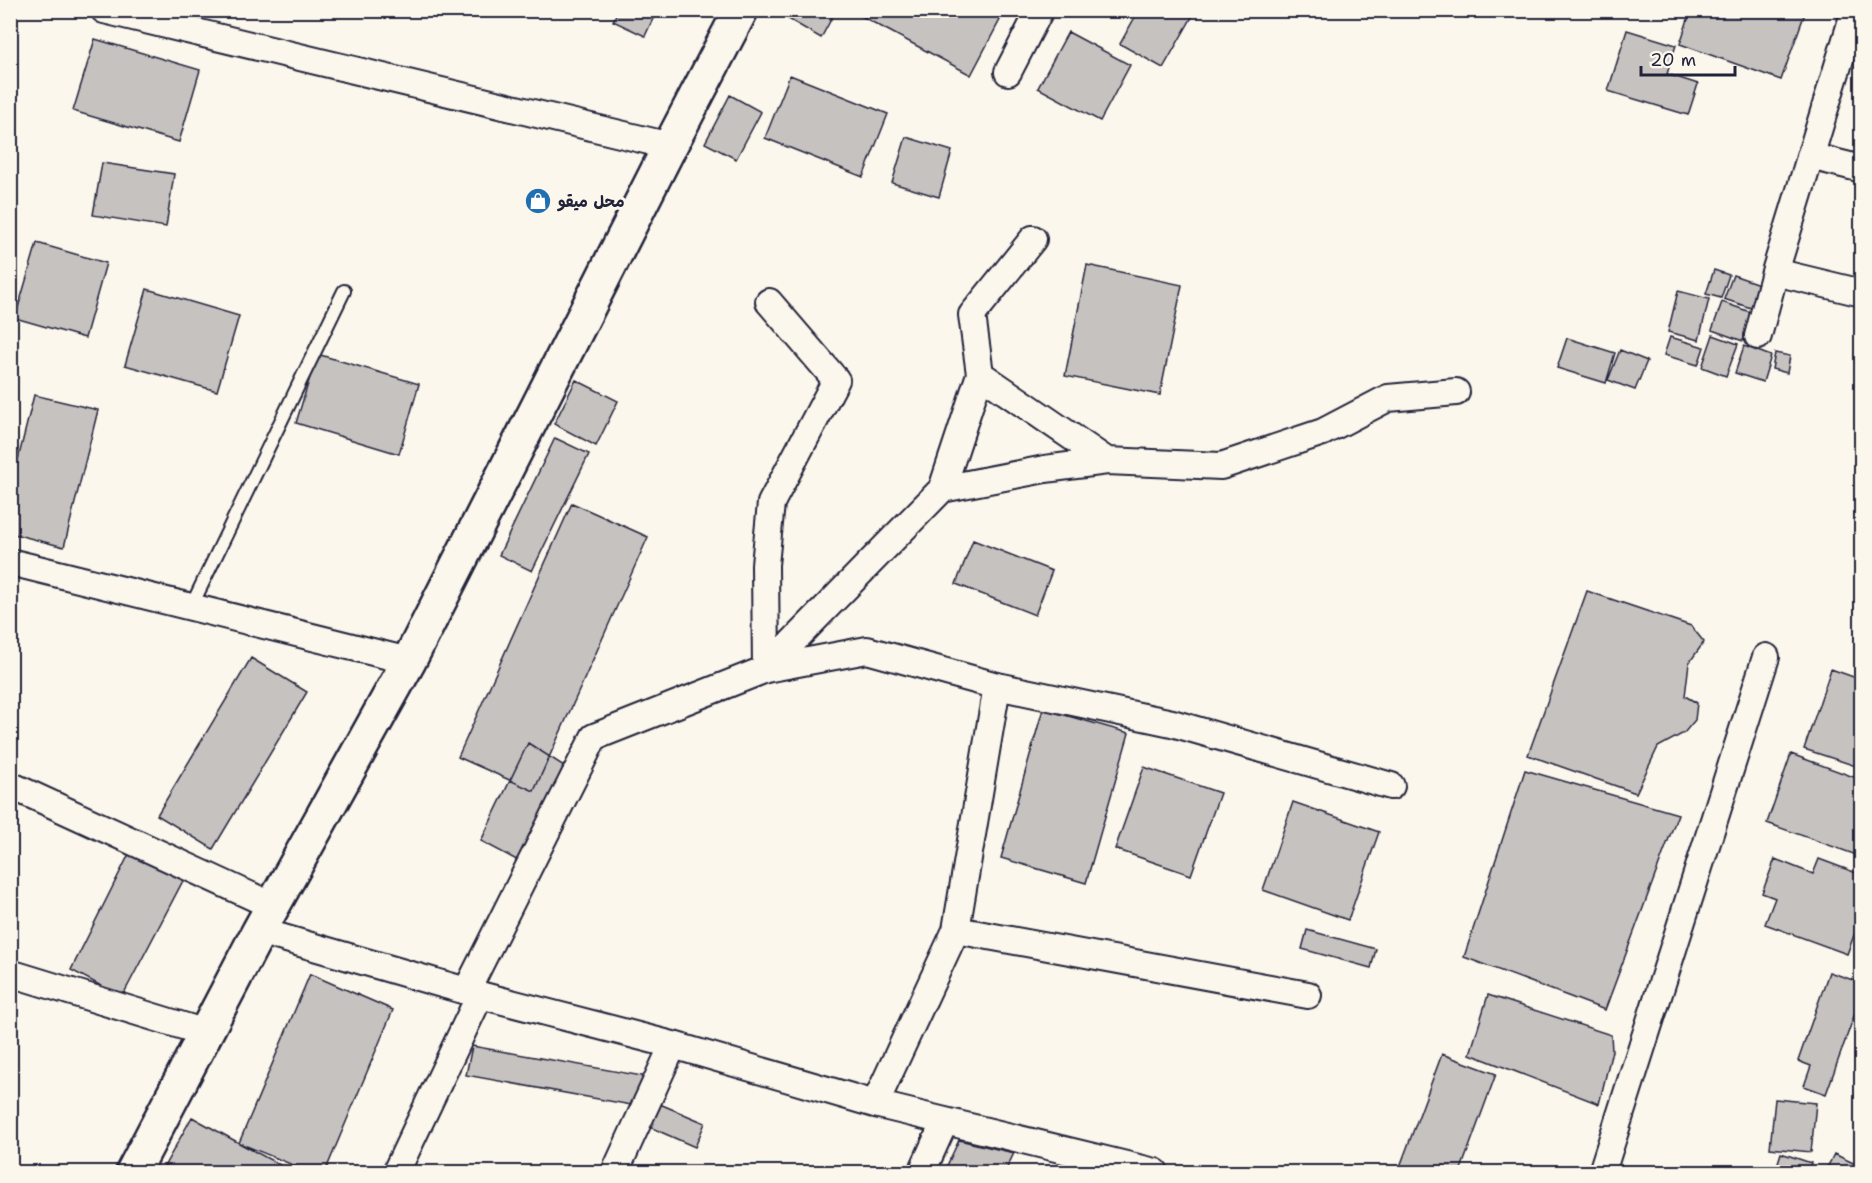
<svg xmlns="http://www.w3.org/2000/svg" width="1872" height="1183" font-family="'Shantell Sans','Playpen Sans Arabic',sans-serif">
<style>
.building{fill:#c6c2c0;stroke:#22223b;stroke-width:1.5}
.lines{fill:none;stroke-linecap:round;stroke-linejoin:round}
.lane-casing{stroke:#22223b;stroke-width:16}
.street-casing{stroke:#22223b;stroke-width:30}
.secondary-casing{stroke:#22223b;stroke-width:38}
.lane{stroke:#fbf7ec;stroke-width:12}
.street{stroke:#fbf7ec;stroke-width:26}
.secondary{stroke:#fbf7ec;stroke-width:33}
.labels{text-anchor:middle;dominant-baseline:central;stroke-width:6;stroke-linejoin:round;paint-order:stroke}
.poi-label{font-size:16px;font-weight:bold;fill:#22223b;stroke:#fbf7ec;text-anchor:start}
</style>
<rect width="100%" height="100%" fill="#fbf7ec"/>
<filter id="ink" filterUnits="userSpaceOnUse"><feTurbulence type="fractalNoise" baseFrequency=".0167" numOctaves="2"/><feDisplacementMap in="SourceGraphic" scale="12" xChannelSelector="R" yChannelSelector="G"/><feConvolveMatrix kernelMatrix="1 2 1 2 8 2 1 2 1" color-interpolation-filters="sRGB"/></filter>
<g filter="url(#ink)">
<path class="building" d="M618,10H657L645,36L613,21Z
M773,10H836L821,38Z
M850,10H987L1001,18L971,75Z
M1139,10H1196L1163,68L1120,44Z
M1691,10H1806L1781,80L1680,44Z
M1627,30L1676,45L1667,74L1698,84L1688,115L1608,91Z
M1068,32L1130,65L1100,121L1038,88Z
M95,39L200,70L179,142L73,111Z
M790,75L888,114L863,177L765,138Z
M730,95L761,112L736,159L705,143Z
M906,137L952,151L939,197L892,183Z
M102,163L174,174L166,227L93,215Z
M37,243L106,263L85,338L15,318Z
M1087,265L1182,285L1160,395L1065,376Z
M1714,270L1729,275L1721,298L1706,294Z
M1733,275L1762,285L1754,309L1724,299Z
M147,289L239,316L217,391L125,365Z
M1678,291L1709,299L1699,340L1668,332Z
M1722,302L1753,313L1743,341L1712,330Z
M1713,335L1738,344L1726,376L1702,367Z
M1670,337L1704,347L1698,365L1664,355Z
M1567,338L1615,353L1606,383L1557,368Z
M1744,346L1771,356L1763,382L1735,373Z
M1620,350L1647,361L1635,390L1608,380Z
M1775,353L1790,356L1787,373L1772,369Z
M317,354L419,384L399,454L296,423Z
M576,380L618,401L596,446L554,424Z
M34,395L98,410L64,547L10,533V492Z
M555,438L589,454L532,571L499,555Z
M572,503L648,537L534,791L458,757Z
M973,540L1052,571L1035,615L956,584Z
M1587,591L1691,626L1704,642L1689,663L1685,696L1697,703L1695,720L1684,733L1658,747L1636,793L1528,755Z
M251,658L307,692L213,849L157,815Z
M1831,669L1862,680V768L1804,749Z
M1043,709L1129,733L1086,883L1001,858Z
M528,743L575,773L526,865L481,841Z
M1791,754L1862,780V857L1767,823Z
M1144,767L1220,793L1191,875L1115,849Z
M1525,770L1678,814L1605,1010L1464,957Z
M1293,802L1379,832L1348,920L1263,890Z
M134,844L187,873L122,997L71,970Z
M1775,859L1813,874L1819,859L1862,875V914L1847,954L1765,924L1775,898L1762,893Z
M1307,930L1376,949L1371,968L1302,949Z
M1829,972L1862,983V994L1826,1094L1804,1086L1811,1066L1798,1061Z
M310,974L393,1010L325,1172H310L239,1143Z
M1488,995L1611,1035L1612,1051L1599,1104L1470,1054Z
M472,1046L648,1077L642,1107L466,1075Z
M1442,1054L1496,1074L1460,1172H1398Z
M1775,1099L1816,1103L1811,1152L1770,1148Z
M655,1102L705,1123L695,1147L645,1125Z
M192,1117L239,1143L293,1172H161Z
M959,1140L1014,1153L1005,1172H944Z
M1781,1153L1811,1163L1808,1172H1775Z
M1834,1154L1862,1167V1172H1825Z"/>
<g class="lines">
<g class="lane-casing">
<path id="lane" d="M191,607L344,291"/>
</g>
<g class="street-casing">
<path id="street" d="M104,10L670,146
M1008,72L1040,10
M1810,156L1862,169
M1775,272L1862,293
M769,302L836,380L771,503L765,565L766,669L942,489L1045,469L1107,461L1221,466L1323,432L1388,398L1456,392
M1758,336L1775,272L1855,10
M980,374L1107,461
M942,489L980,374L972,315L1033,239
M10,562L409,661
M10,785L273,906
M956,930L1308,995
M259,931L480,995L673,1045L875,1104L1155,1172
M10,973L206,1033
M467,990L594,737L766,669L867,650L997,686L1172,723L1391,786
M875,1104L956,930L997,686
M396,1172L480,995
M615,1172L673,1045
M922,1172L945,1121
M1602,1172L1766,657"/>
</g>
<g class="secondary-casing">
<path id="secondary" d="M133,1172L259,931L409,661L670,146L741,10"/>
</g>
<use href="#lane" class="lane"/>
<use href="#street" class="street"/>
<use href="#secondary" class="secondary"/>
</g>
</g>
<defs>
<g id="shop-disc" transform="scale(1.35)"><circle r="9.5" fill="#1f6fb2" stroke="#fbf7ec"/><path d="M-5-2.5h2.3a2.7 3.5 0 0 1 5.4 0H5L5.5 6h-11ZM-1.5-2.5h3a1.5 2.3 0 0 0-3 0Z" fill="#fff"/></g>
</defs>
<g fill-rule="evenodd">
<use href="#shop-disc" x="538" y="201"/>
</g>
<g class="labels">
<g class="poi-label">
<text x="558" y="201">محل ميقو</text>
</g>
</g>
<rect width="1872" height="1183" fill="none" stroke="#fbf7ec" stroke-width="36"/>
<rect x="18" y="18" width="1836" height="1147" fill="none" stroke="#22223b" stroke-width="2" filter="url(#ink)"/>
<path d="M1641 66v9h94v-9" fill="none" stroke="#22223b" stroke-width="3"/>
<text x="1650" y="66" font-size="18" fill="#22223b" stroke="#fbf7ec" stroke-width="4.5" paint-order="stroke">20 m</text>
</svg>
